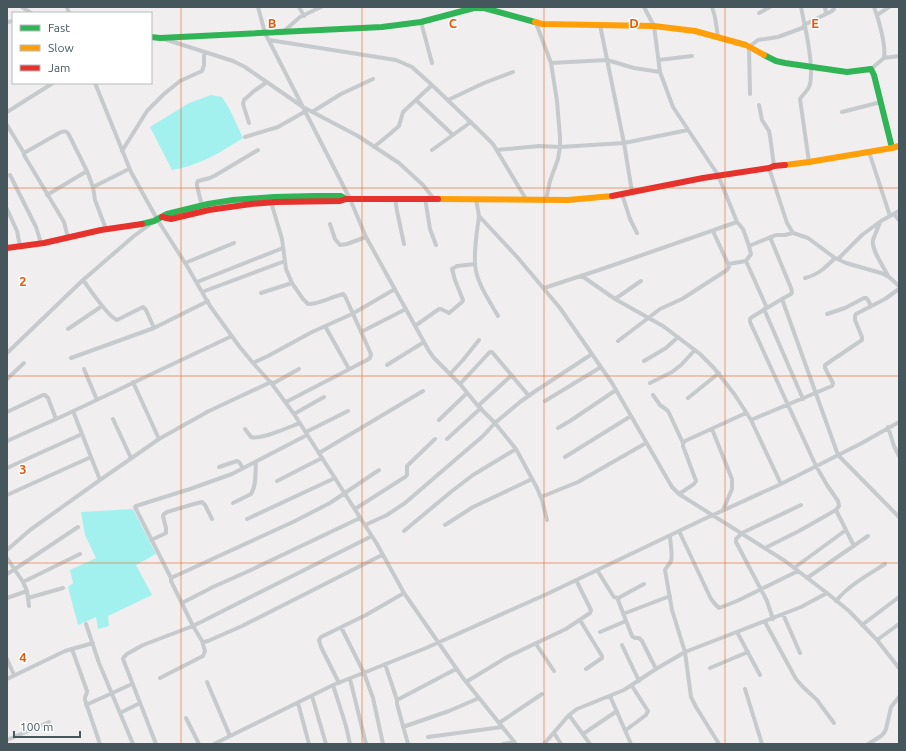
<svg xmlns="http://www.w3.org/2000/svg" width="906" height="751" font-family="Ubuntu,sans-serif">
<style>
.water{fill:#a3f1ee}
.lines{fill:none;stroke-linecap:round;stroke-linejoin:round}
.street{stroke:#c6cacc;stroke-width:4}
.fast{stroke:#30b455;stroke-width:6}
.slow{stroke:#ff9f0a;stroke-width:6}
.jam{stroke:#e5322d;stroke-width:6}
.grid{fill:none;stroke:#e8590c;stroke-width:1;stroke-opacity:0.55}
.grid-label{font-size:13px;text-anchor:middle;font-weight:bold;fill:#e8590c;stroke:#fff;stroke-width:3;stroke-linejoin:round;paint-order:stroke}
</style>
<rect width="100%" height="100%" fill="#f0eeef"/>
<path class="water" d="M211,95L222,97L230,110L243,138C221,152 199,166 172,170L150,127L189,103Z
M133,509L156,554L136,565L152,595L108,616L109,626L98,629L96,617L78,625L68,587L73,583L70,570L96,558L85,535L81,512Z"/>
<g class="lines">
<path class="street" d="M22,7L31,13
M67,7L69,13
M258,7L265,33L350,199L366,237L429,351L434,358L460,384L478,406L495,423L516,449L537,488L542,500L547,520
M299,7L304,16
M712,7L715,17L718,37
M801,7C805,28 811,50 811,71C811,75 811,80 810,84C809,90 803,94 800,99L809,162
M825,7L826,14
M759,13L770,7
M877,15L889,7
M7,22L13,21
M421,22L432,63
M536,23L551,63
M600,25L624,143L632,192
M804,25L832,11L834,9L833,7
M283,32L300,17L321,7
M164,39L233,61L245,67L303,107L358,136L399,163L423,185L434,199
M269,40L396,60L412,67L432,85L484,135L493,144L526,199
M884,58L899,56
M659,60L692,56
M871,69L884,58C886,45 879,20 874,7
M95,83L131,172L157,219L187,266L210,306L239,346L253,363L272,384L294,414L377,544L404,593L463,678L516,744
M750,94L749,47L758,40L778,37L805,27
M416,100L453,135
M448,100L484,83L513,72
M759,105L762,120L769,131L770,136L774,166
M7,112L53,83
M312,112L341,94L373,79
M842,112L881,102
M249,123L243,104L244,100L254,91L267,82
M7,125L24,153
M245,137L278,127L306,111
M374,147L391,133L399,126L403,112L432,85
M432,150L471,122
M497,150L539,146L560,147L624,143L688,130
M122,151L147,111L164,94L180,81L202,71L204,65V52
M869,152L890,216
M769,168L787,223L793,233L808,238L835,258L846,263L881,273L889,277L899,286
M10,175L36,227L41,243
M93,187L129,169
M622,194L630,219L637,233
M47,195L87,171
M395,198L397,211L404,244
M425,198L430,229L436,245
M476,199L479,216L518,258L560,308L612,383L672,487L679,494L785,561L827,593L849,611L877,640L899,668
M546,200L550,181L558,159L560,147V137L557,101L551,63L607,60L634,68L660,72
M271,202L282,239L286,269L292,283L303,299L308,304C319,304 329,298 340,295L343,294L345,296L371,354L370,358L367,360L286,402
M202,206L197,186V183L198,181L210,178L216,175L258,150
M7,209L17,231L20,246
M894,214L899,220
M479,216C477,232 474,248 475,264C476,282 489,300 498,316
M737,222L743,229L749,246L776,235H785L793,233
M880,222C878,228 875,234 873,240C871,250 884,267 888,276
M330,224L335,239L340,245L347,244L366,237
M770,237L791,288L792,292L791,294L782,299L838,455L899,517
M68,238L64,222L24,155V153L61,132C65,131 67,131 69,135L87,171L93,187L95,200L106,229
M838,259L862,235L881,221L899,211
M746,261L767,308
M185,263L234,243
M728,264L746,261L751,254L749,246
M582,276L615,299L663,326L700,354L714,368L735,395L751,420L781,484
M805,278C818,275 826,267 835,258
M83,280C89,288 108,317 117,320L143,307L146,310L154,328
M197,282L283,248
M544,288L602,269L737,222L718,175L673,107L660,72L654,26L644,7
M202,292L285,261
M261,293L292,283
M615,299L641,281
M764,309L803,399
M827,314L845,308L864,298H866L868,300L871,306
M325,326L349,369
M415,326L439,309H441L449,313L462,302L463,300L455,280L452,269L457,266L475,264
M68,329L102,306
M361,332L406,309
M618,341L660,309L682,299L727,270L729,267L728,264L713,231
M7,353L83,280L134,236L152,223
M71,358L154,328L208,301
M644,361L666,348L678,337
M253,363L268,356L312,332L352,314L395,289
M387,365L424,342
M84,369L97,400
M450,374L463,360L479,340
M7,379L24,363
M133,382L159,439
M650,383L672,372L681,365L695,350
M272,384L299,369
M460,384L488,354L490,352H492L529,396
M653,395L660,405L667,410L669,413L683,443
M688,398L719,373
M545,401L601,367
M478,406L512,375
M7,412L43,395H45L48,398L56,419
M294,414L324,397
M113,419L131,458
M439,420L467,393
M751,420L832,386L833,383L825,368V365L862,340V337L855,320V316L856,314L885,299L899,289
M888,427L894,446L899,456
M558,428L570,421L616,390
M245,429L251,437C261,440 289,427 300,423
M712,429L732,479V489L723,510
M306,432L348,411
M307,435L232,474L190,489L136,506L135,507L171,578V581L193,626L202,641L204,642L208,641L242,626L382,555
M447,439L481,408
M7,441L65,415L232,336
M319,453L423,391
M565,457L631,416
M219,467L237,461L239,462L243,468
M7,468L82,434
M100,480L159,439L209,411L271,382
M277,481L322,458
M679,494L694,484L696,481L683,446V443L685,441L746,413
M7,495L91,457
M541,497L578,482L646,443
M233,503L251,494C257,485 255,471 256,462
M355,509L405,477L407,475V466L435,439
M836,510L854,546
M247,519L335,478
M365,525L387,515L405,503L483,436L495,423L520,402L534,392L592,354
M445,525L473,507L532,479
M404,531L452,491L473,475L516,449
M679,531L711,599L715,604L719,608L737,601L798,571
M670,536C670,542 673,555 671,561C670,564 667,566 665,570L672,610L685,652L691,697L696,707L719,744
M151,540L162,535L166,533V528L163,516L164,514L167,512L194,504L202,502L205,505L212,519
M765,548L799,531L836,510L839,506L838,501L827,485L816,466L750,322V319L752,317L782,299
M7,550L30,530L100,480L73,411
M7,558L23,582L27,591L29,606
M794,568L846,530
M597,570L612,594L614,597L618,598
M7,574L15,569L78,527
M171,578L295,521L330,503L379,470
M807,578L868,536
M23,582L80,554
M644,584L620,597L618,600L632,636L635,638H639L642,641L656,669
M7,598L27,591
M28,598L63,588
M836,601C849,585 868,575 885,564
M182,603L213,587L251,570L360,518
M623,614L670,596
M783,614L800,653
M773,619L767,601L736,542V539L742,533L801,505
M580,620L602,656V658L586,669
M765,622L796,679L802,686L817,700L834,723
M86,624L99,663L133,744
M862,625L899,597
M341,627L364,673L373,698L383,744
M600,632L626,621
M737,632L760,675
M877,640L899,624
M536,644L554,671
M622,645L639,681
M72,649L87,691C87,695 84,697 85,700L100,744
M7,659L14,675
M385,664L397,700
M710,668L748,652
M160,678L203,656L205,651L202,641
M7,679L65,651L93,643
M350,679L366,744
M207,682L230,736
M466,682L507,657L566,629L590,613L591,610L576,580
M339,683L321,647L319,640L321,637L366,615L404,593
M333,685L346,726L350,744
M745,689L762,744
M312,696L326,744
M610,696L631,744
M298,703L309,744
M86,705L132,684
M120,713L140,703
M569,715L590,744
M186,718L199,744
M499,723L542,694
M403,727L449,711L479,698
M626,730L646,715L648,711L632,686
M554,733L561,744
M583,734L617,711
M428,737L502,727
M7,740L49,722
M156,744L123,659L124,657L127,654L143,645L193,626L372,536
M214,744L333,685L426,648L547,594L679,531L702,520L781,484L862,443L899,422
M408,744L397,704V700L456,669
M503,744L514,742
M544,744L569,715L577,709L624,690L656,669L685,652L801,607L827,593
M868,744L881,736L884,733L886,729L891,707L899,697"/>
<path class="fast" d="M151,37L160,38L382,27L421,22L474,8H484L535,22
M764,55L776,61L785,63L847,72L871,69L874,75L892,148
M142,224L154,221L167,214L208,204L233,200L274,197L314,196H341L346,199"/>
<path class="slow" d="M535,22L542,24L654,26L695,31L746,45L764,55
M785,165L809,162L892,148L899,146
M438,199L568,200L612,196"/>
<path class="jam" d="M612,196L703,178L769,168L774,166L785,165
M162,217L171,219L209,210L251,204L276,202L340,201L346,199H438
M7,248L44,243L101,230L142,224"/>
</g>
<path class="grid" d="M181,7V744M362,7V744M544,7V744M725,7V744M7,188H899M7,376H899M7,563H899"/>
<g class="grid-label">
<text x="272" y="28">B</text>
<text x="453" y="28">C</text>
<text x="634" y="28">D</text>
<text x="815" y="28">E</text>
<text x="23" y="286">2</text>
<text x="23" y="474">3</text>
<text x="23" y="662">4</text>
</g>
<rect width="906" height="751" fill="none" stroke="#45575d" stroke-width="16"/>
<rect x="12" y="12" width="140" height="72" fill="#ffffff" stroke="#b5bcbe"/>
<rect x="20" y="25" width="20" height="6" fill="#30b455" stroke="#b5bcbe"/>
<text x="48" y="32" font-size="12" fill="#45575d">Fast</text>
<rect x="20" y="45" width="20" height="6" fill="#ff9f0a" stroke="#b5bcbe"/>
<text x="48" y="52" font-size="12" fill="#45575d">Slow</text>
<rect x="20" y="65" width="20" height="6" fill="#e5322d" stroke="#b5bcbe"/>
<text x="48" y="72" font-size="12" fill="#45575d">Jam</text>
<path d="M14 731v6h66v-6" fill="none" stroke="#45575d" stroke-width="2"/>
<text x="20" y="731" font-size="12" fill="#45575d" stroke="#ffffff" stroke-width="3" paint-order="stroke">100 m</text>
</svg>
